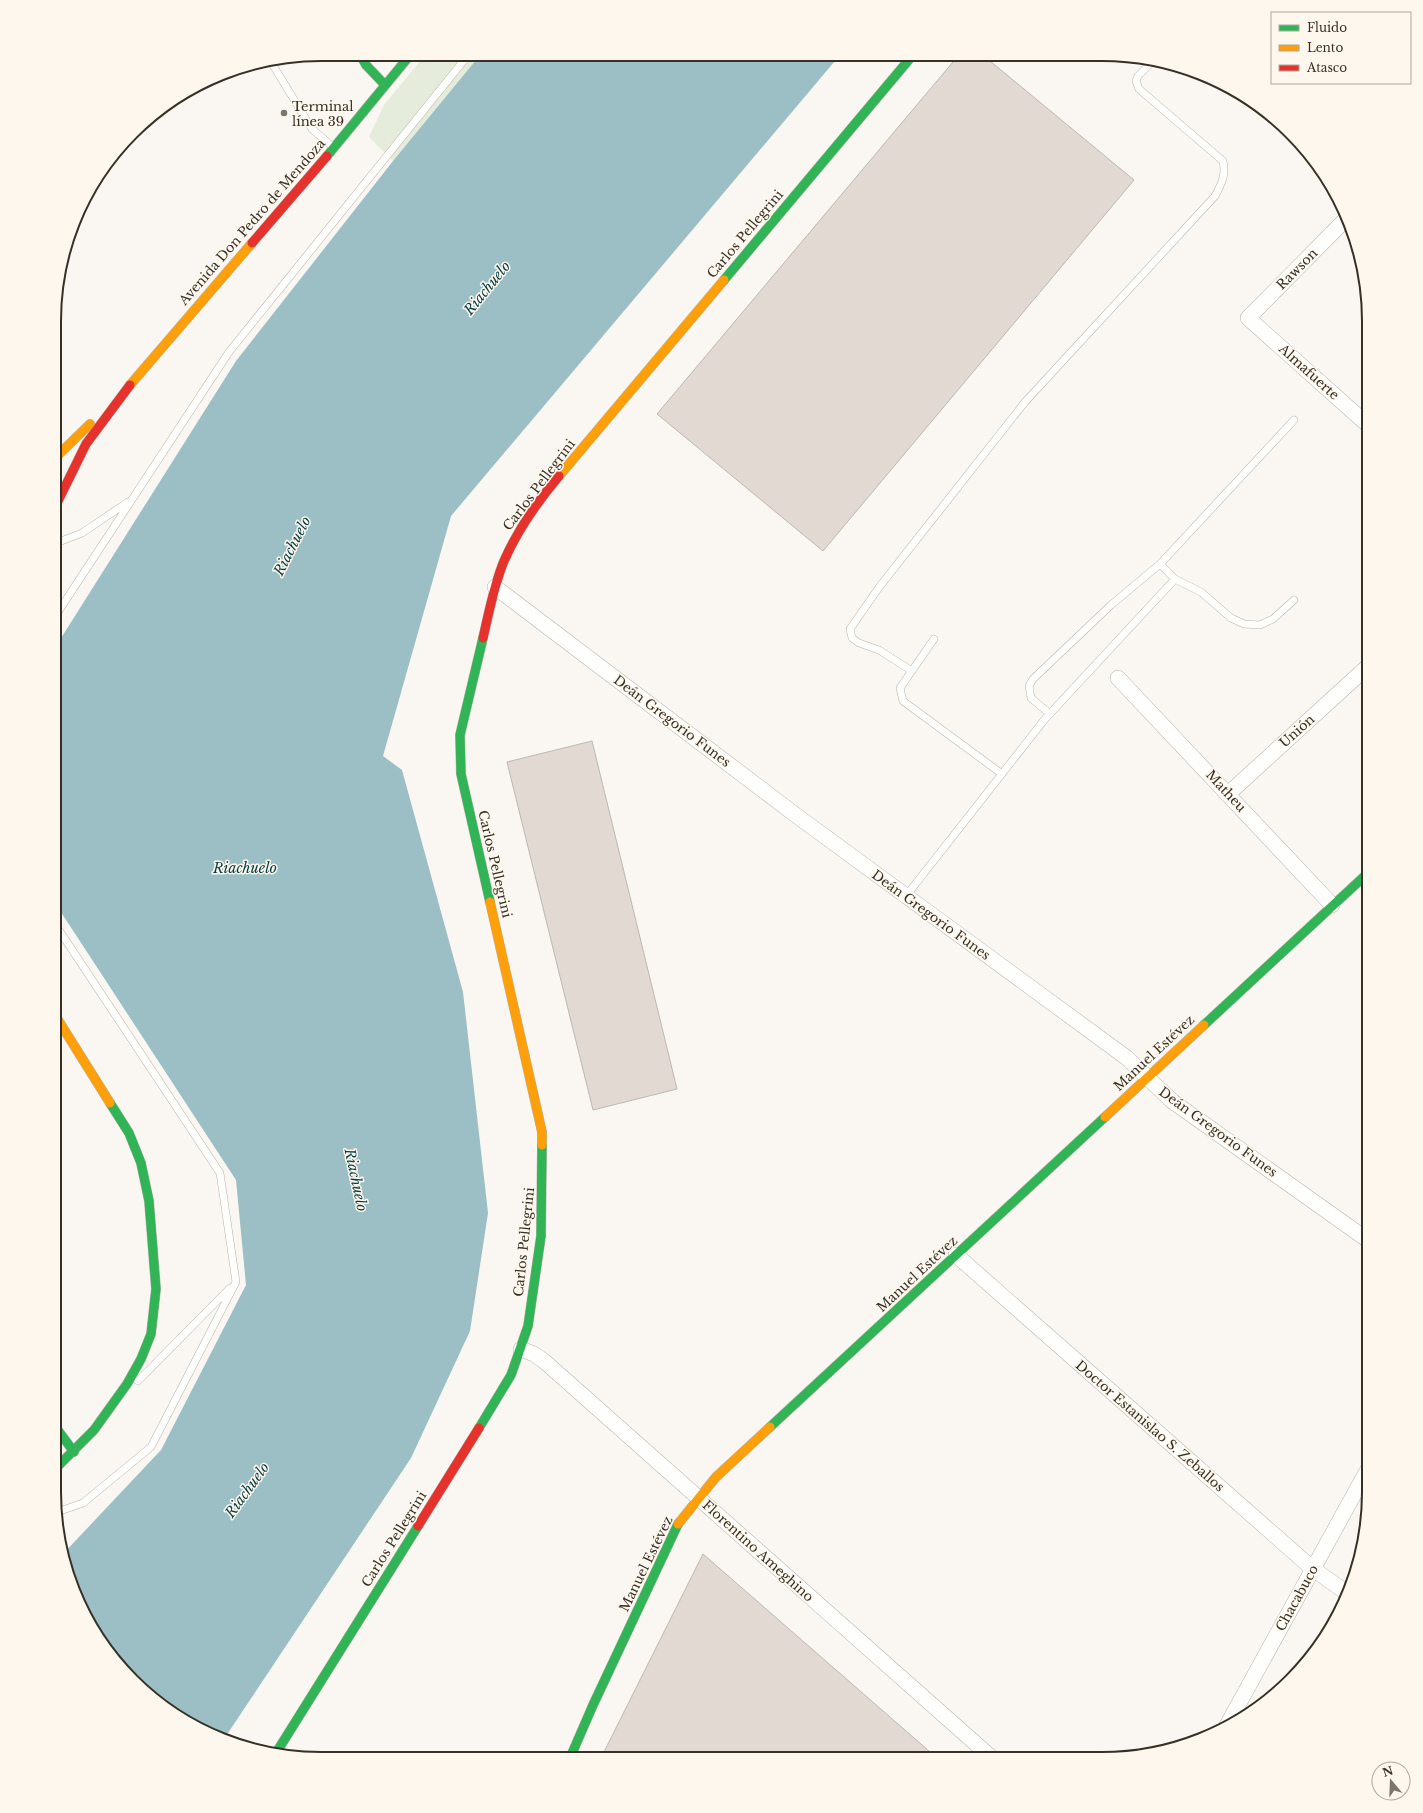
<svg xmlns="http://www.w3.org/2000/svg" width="1423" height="1813" font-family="'Libre Baskerville',serif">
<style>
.green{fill:#e5ecdb}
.water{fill:#9bbfc4}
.building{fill:#e3d9d3;stroke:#bdb6b2}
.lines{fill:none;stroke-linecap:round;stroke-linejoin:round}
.lane-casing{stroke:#b7b3ac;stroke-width:8}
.street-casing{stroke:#b7b3ac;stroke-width:16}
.fast-casing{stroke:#b7b3ac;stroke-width:10}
.slow-casing{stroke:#b7b3ac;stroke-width:10}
.jam-casing{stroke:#b7b3ac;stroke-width:10}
.path{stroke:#e3e2df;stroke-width:2.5;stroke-dasharray:2 2;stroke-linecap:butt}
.lane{stroke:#fefefd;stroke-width:7}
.street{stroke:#fefefd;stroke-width:15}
.fast{stroke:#30b455;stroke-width:9}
.slow{stroke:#ff9f0a;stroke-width:9}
.jam{stroke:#e5322d;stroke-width:9}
.poi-dot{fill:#7b756d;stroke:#fef7ed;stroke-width:1.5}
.labels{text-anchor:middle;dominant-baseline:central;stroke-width:3;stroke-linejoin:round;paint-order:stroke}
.poi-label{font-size:13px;fill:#363026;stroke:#fef7ed;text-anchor:start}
.street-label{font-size:13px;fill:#363026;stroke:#fef7ed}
.water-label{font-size:14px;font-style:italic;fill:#063c43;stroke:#fef7ed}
.rim{fill:none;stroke:#363026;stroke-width:2}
</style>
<rect width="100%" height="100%" fill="#faf6f1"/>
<path class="green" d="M426,54H482L393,161L369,137L384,105Z"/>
<path class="water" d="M481,54L840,55L451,516L383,756L402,770L463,992L488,1213L470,1331L411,1458L224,1739L173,1714L132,1681L90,1625L63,1561L62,1555L161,1450L246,1285L236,1180L55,903L56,646L236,361L393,161Z"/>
<path class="building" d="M958,56H984L1134,180L823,551L657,414Z
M592,741L677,1089L593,1110L507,762Z
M703,1554L937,1758H601Z"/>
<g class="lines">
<g class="lane-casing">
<path id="lane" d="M271,62L312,129L333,147
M56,543L82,533L128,502
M1160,564L1175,579L1201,592L1231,618L1244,624L1260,625L1273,619L1294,600
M56,615L229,352L469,54
M934,639L900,688L903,701L1002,774
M912,671L879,650L859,643L852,638L850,629L880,586L1025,402L1215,196C1222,183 1226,175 1223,161L1139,89L1136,81L1138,76L1153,61
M1050,714L1031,698L1029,686L1033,679L1111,605L1160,564L1294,420
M906,896L1045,719L1175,579
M55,924L220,1173L236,1282L151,1447L83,1503L57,1512
M138,1381L230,1288"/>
</g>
<g class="street-casing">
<path id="street" d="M1346,219L1248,318L1369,426
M495,587L797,816L1127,1058L1172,1101L1369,1241
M1118,678L1332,905
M1228,794L1366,668
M956,1255L1313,1569L1347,1593
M521,1349L534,1354L544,1361L992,1758
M1226,1727L1368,1469"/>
</g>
<g class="fast-casing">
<path id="fast" d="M360,54L366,65L385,85
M327,156L411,54
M724,280L912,56
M483,638L460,735L461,774L490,902
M1204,1025L1369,872
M54,1425L74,1452
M770,1427L1105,1117
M479,1428L511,1375L528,1326L541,1236L542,1145
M54,1470L94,1430L127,1384L141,1359L151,1334L156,1289L149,1201L141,1163L129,1133L110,1103
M276,1753L418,1526
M570,1758L593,1705L678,1524"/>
</g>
<g class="slow-casing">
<path id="slow" d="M130,385L252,243
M56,457L90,424
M559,476L724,280
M490,902L542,1132V1145
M55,1015L110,1103
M1105,1117L1204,1025
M678,1524L716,1477L770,1427"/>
</g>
<g class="jam-casing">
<path id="jam" d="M252,243L327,156
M56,505L86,444L130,385
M483,638C489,612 494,585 504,561C517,531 538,501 559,476
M418,1526L479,1428"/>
</g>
<path class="path" d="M1007,1752L1014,1758"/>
<use href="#lane" class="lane"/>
<use href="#street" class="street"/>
<use href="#fast" class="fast"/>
<use href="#slow" class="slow"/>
<use href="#jam" class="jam"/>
</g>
<circle class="poi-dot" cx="284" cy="113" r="4"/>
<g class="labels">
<g class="poi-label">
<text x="292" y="106">Terminal<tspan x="292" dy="15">línea 39</tspan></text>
</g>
<g class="street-label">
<text transform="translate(252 222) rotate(-49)">Avenida Don Pedro de Mendoza</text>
<text transform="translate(745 234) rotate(-50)">Carlos Pellegrini</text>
<text transform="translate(1297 269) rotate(-45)">Rawson</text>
<text transform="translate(1309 372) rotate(42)">Almafuerte</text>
<text transform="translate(539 485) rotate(-53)">Carlos Pellegrini</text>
<text transform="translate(672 721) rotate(37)">Deán Gregorio Funes</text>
<text transform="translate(1297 731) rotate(-42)">Unión</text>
<text transform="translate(1226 791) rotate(47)">Matheu</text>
<text transform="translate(495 864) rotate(77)">Carlos Pellegrini</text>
<text transform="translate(931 915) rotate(36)">Deán Gregorio Funes</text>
<text transform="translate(1154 1053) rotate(-43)">Manuel Estévez</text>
<text transform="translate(1218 1132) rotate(36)">Deán Gregorio Funes</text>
<text transform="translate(524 1242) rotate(-84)">Carlos Pellegrini</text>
<text transform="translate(917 1274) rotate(-43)">Manuel Estévez</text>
<text transform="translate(1150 1426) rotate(41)">Doctor Estanislao S. Zeballos</text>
<text transform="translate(394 1539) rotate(-58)">Carlos Pellegrini</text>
<text transform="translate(758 1551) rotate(42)">Florentino Ameghino</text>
<text transform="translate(646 1564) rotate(-64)">Manuel Estévez</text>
<text transform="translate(1297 1598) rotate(-61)">Chacabuco</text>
</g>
<g class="water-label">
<text transform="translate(487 288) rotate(-51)">Riachuelo</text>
<text transform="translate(292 546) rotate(-63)">Riachuelo</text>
<text x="245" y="868">Riachuelo</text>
<text transform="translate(356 1180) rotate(78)">Riachuelo</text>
<text transform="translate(247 1490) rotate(-54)">Riachuelo</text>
</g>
</g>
<path d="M0 0H1423V1813H0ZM321 61H1102A260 260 0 0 1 1362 321V1492A260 260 0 0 1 1102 1752H321A260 260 0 0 1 61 1492V321A260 260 0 0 1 321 61Z" fill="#fef7ed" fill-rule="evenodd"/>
<path class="rim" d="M321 61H1102A260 260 0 0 1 1362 321V1492A260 260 0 0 1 1102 1752H321A260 260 0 0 1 61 1492V321A260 260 0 0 1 321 61Z"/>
<rect x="1271" y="12" width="140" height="72" fill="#fef7ed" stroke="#aea79d"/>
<rect x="1279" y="25" width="20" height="6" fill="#30b455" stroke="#aea79d"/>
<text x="1307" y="32" font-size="12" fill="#363026">Fluido</text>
<rect x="1279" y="45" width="20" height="6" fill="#ff9f0a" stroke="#aea79d"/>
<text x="1307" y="52" font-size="12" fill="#363026">Lento</text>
<rect x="1279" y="65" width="20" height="6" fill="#e5322d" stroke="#aea79d"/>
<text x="1307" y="72" font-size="12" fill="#363026">Atasco</text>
<g transform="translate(1391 1781) rotate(341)"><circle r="19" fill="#fef7ed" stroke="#aea79d"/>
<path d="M0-3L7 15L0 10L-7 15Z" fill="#7b756d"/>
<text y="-6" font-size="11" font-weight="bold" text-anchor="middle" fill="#363026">N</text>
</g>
</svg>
